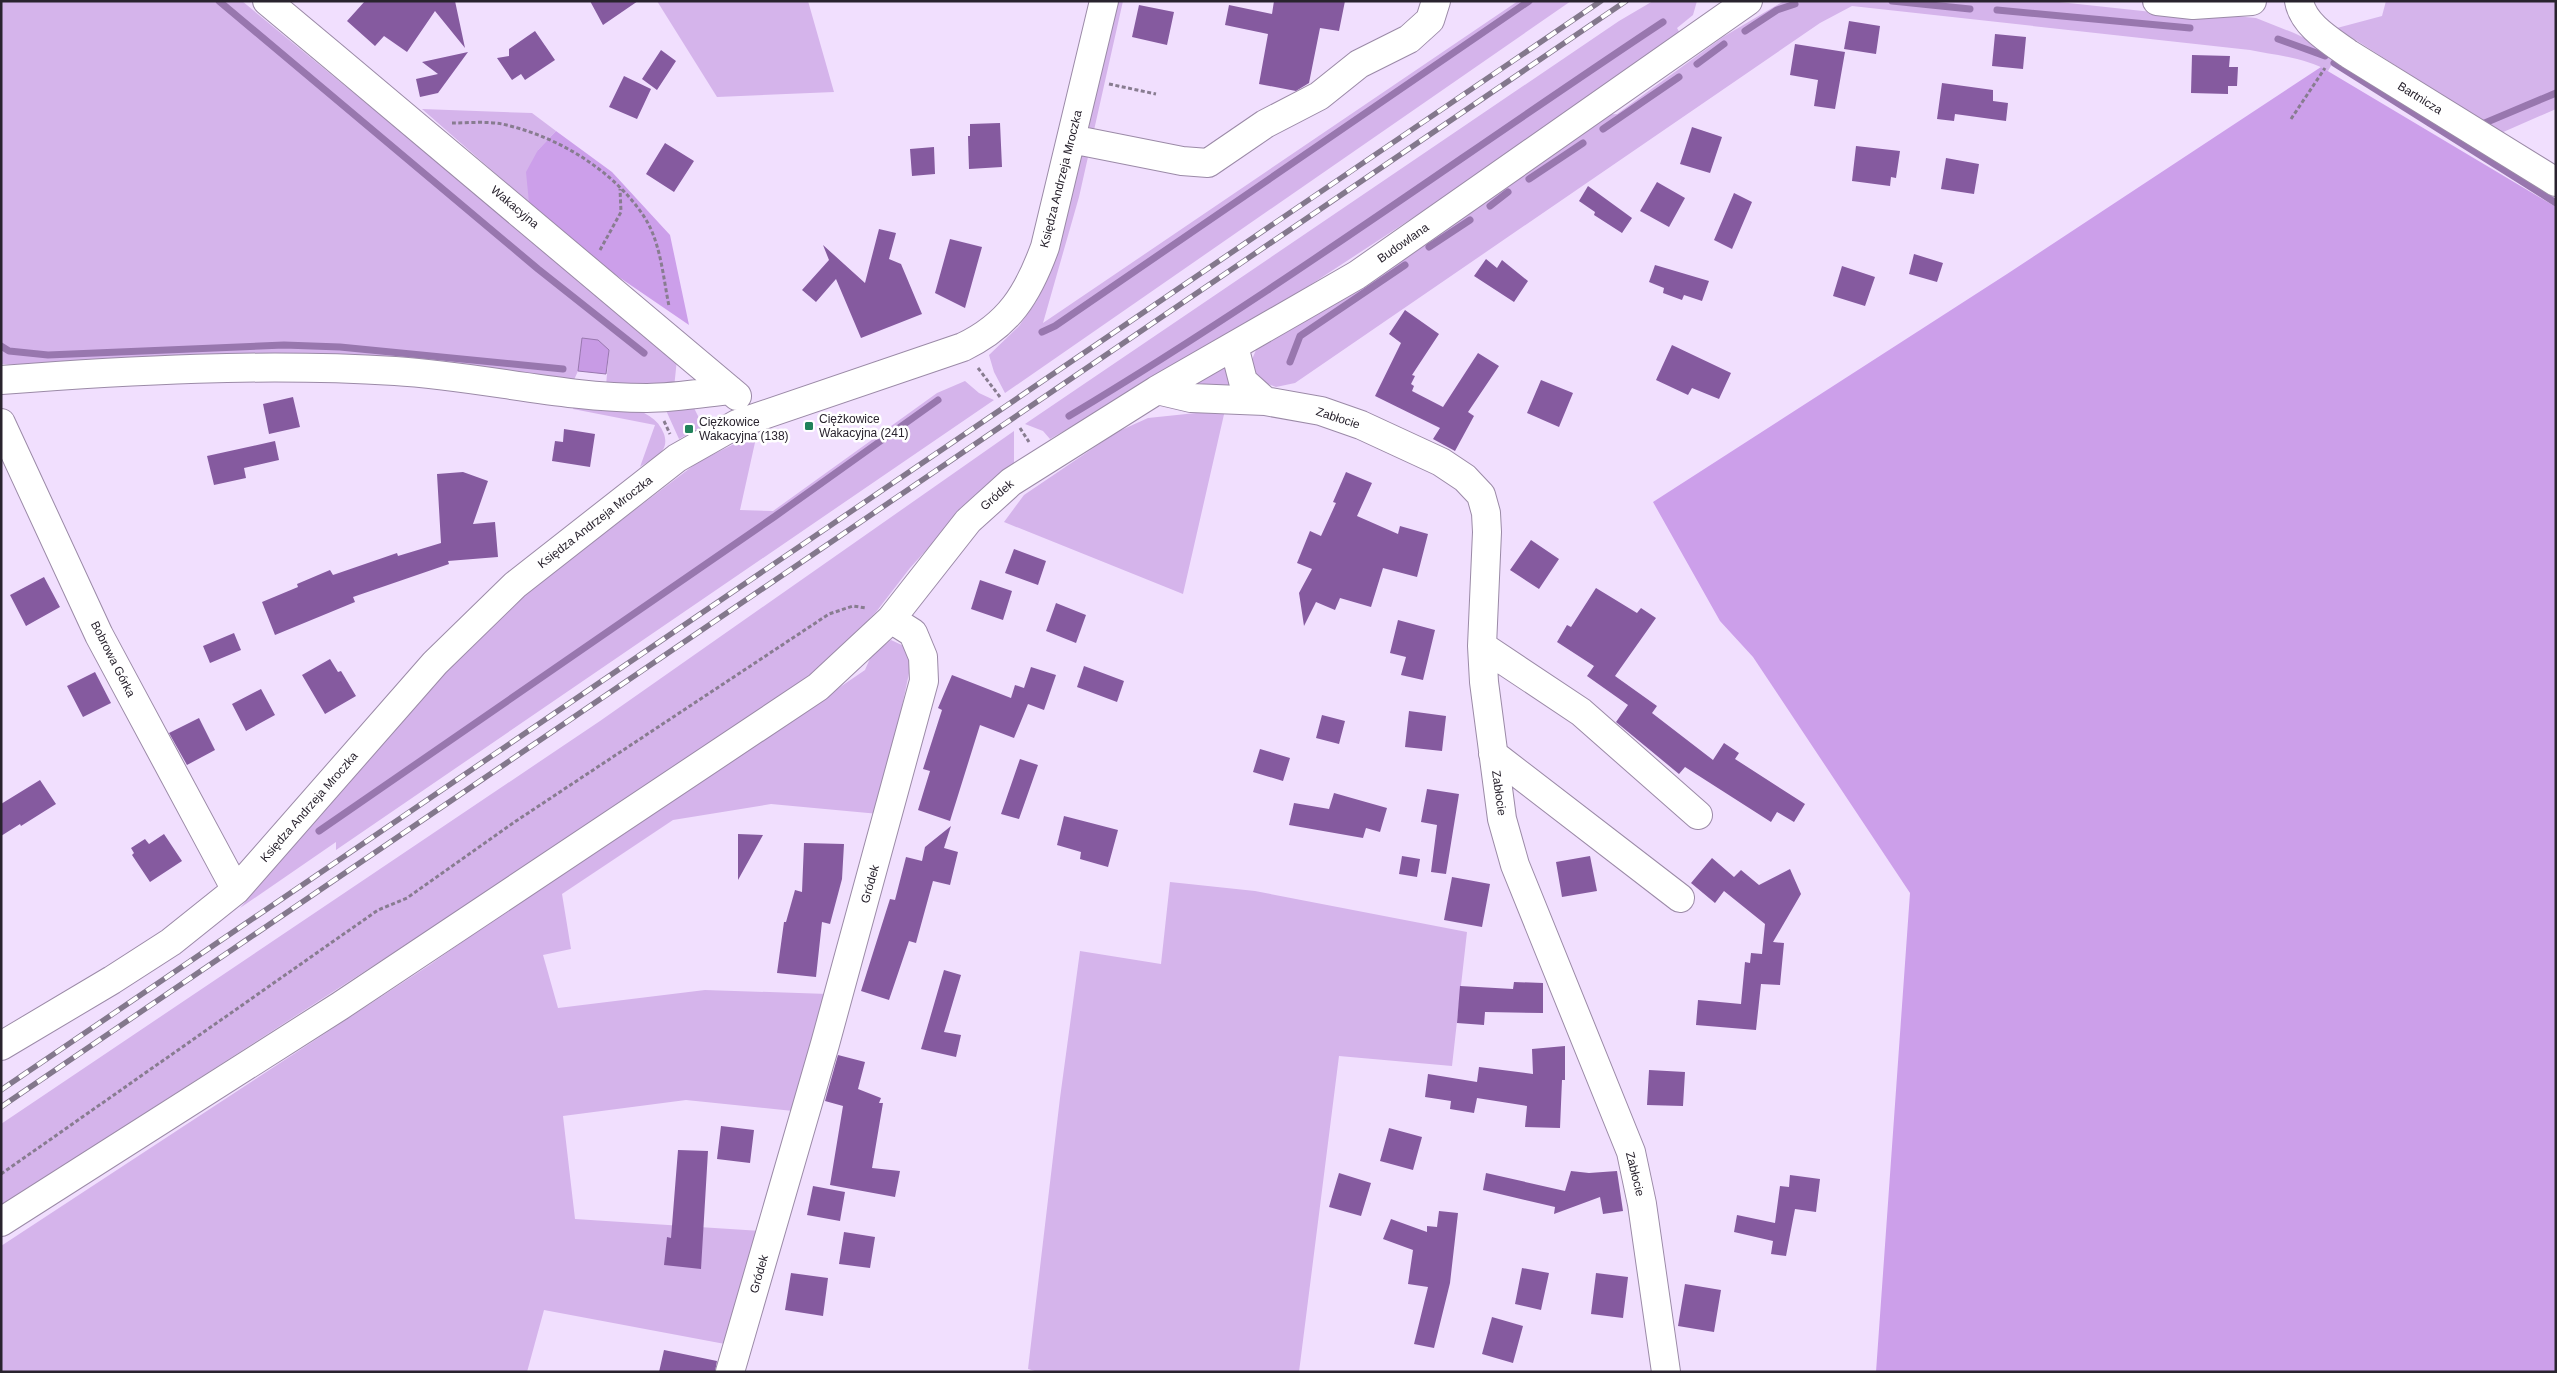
<svg xmlns="http://www.w3.org/2000/svg" width="2557" height="1373" font-family="Helvetica,sans-serif">
<style>
.green{fill:#d5b4eb}
.forest{fill:#cc9fea}
.water{fill:#c89be5;stroke:#9877ae}
.lines{fill:none;stroke-linecap:round;stroke-linejoin:round}
.stream{stroke:#9877ae;stroke-width:7}
.building{fill:#855a9f}
.minor-casing{stroke:#9b8aa7;stroke-width:30}
.path{stroke:#887c90;stroke-width:3;stroke-dasharray:4 2.5;stroke-linecap:butt}
.minor{stroke:#fff;stroke-width:28}
.rail-casing{stroke:#83788c;stroke-width:5.5}
.rail{stroke:#fff;stroke-width:4;stroke-dasharray:11;stroke-linecap:butt}
.poi-dot{fill:#20825a;stroke:#fff;stroke-width:2}
.labels{text-anchor:middle;dominant-baseline:central;stroke-width:5;stroke-linejoin:round;paint-order:stroke}
.street-label{font-size:12px;fill:#29232e;stroke:#fff}
.poi-label{font-size:12px;fill:#29232e;stroke:#fff;text-anchor:start}
</style>
<rect width="100%" height="100%" fill="#f1dffe"/>
<path class="green" d="M1,1H242L677,359L674,388L606,386L609,350L582,338L578,371L573,382L1,364Z
M657,1H808L834,92L717,97Z
M1114,1H1123L1079,197L1043,323L1518,1H1571L1005,393L994,372L989,355L1019,326L1036,302L1053,265Z
M1653,1H1697L1693,15L1677,28L1681,35L1434,204L1255,321L1050,439L1043,431L1025,424L1619,21Z
M1784,1H2050L2189,16L2224,15L2256,18L2294,33L2338,54L2328,71C2306,58 2275,55 2250,50L1852,6L1820,23L1295,383L1276,387L1257,380L1251,362L1258,345L1602,115L1617,114L1723,37Z
M2386,1H2556V109L2501,133L2337,28L2382,16Z
M422,109L532,113L556,131L538,150L529,203Z
M1226,366L1233,387L1196,386V384Z
M965,381L979,393L994,400L336,850V842L240,908L422,695L512,603L698,462L736,443L756,438L740,510L773,511L937,393Z
M575,400C603,405 653,402 664,434C670,452 654,458 640,467L655,425L573,409Z
M691,402L703,426L679,439L664,406Z
M1225,410L1183,594L1004,522L1024,495L1117,432L1148,418Z
M1014,431V467L967,505L910,568L876,612L842,648L804,683L683,766L1,1206V1124L600,721Z
M891,640L906,647L911,664L879,814L771,804L673,820L562,894L571,949L543,955L558,1008L705,990L828,994L793,1111L686,1100L563,1116L575,1219L761,1231L725,1344L544,1310L527,1372H1V1246L428,966L516,904L664,807L865,670L871,656Z
M1170,882L1255,891L1467,932L1452,1066L1339,1056L1299,1372H1038L1028,1369L1060,1098L1080,951L1161,964Z"/>
<path class="forest" d="M2321,67L2556,207V1372H1876L1910,893L1753,657L1720,621L1653,502L2007,274Z
M556,131L612,172L670,235L689,325L610,271L529,203L526,172L538,150Z"/>
<path class="water" d="M582,338L598,340L609,350L606,374L578,371Z"/>
<g class="lines">
<path class="stream" d="M219,1L538,269L644,353
M1892,1L1970,9
M1997,10L2190,28
M1745,31L1777,10L1795,4
M2278,39L2325,56
M2334,63L2556,203
M1697,64L1724,44
M2480,125L2556,93
M1603,129L1679,77
M1529,179L1583,143
M1490,206L1508,192
M1429,247L1470,220
M1042,332L1055,326L1529,1
M1,346L9,351L48,355L284,345L340,347L563,369
M1290,362L1300,336L1405,265
M1069,416C1273,294 1465,153 1663,22
M319,831L774,517L938,400"/>
</g>
<path class="building" d="M365,1H455L465,48L435,11L407,52L384,36L375,46L347,21Z
M590,1H638L603,25Z
M1274,1H1345L1339,31L1320,28L1309,83L1296,91L1259,84L1268,34L1225,25L1229,5L1272,14Z
M1139,5L1174,12L1167,45L1132,37Z
M1849,21L1880,26L1876,54L1844,49Z
M535,31L555,60L525,80L521,74L512,80L497,58L509,56V49Z
M1995,34L2026,37L2023,69L1992,66Z
M1795,44L1845,52L1835,109L1814,106L1818,80L1790,75Z
M661,50L676,61L657,90L642,79Z
M468,52L438,93L420,97L416,79L438,74L422,62Z
M2192,55L2230,56L2229,67H2238L2237,86H2228V94L2191,93Z
M624,76L651,89L637,119L609,107Z
M1942,83L1993,90V101L2008,103L2006,121L1955,114L1954,121L1937,119Z
M1000,123L1002,167L969,169L968,136H970V124Z
M1692,127L1722,137L1710,173L1680,164Z
M665,143L694,161L674,192L646,174Z
M1856,146L1900,151L1896,178L1891,177L1890,186L1852,181Z
M934,147L935,174L912,176L910,149Z
M1946,158L1979,164L1974,194L1941,189Z
M1657,182L1685,198L1669,227L1640,211Z
M1588,186L1632,218L1622,233L1594,215L1595,212L1579,201Z
M1734,193L1752,202L1732,249L1714,240Z
M879,229L896,233L889,259L901,264L922,314L861,338L836,279L816,302L802,290L829,260L823,245L865,283Z
M950,239L982,247L965,308L935,293Z
M1914,254L1943,263L1937,282L1909,274Z
M1486,259L1497,268L1502,260L1528,281L1514,302L1474,276Z
M1655,265L1709,281L1702,301L1684,295L1682,300L1663,293L1664,288L1649,282Z
M1842,266L1875,277L1865,306L1833,296Z
M1405,310L1439,334L1412,375L1415,376L1411,384L1414,386L1412,391L1443,407L1478,353L1499,366L1468,412L1474,416L1455,451L1433,439L1440,428L1375,396L1401,343L1389,334Z
M1672,345L1731,373L1719,399L1692,388L1688,395L1656,380Z
M1541,380L1573,393L1559,427L1527,413Z
M293,397L300,427L269,434L263,404Z
M564,429L595,434L590,467L552,461L555,441L563,442Z
M275,441L279,460L244,468L246,478L214,485L207,456Z
M463,472L488,481L473,524L495,522L498,557L448,561L449,564L353,597L355,602L275,635L262,602L298,587L297,584L330,570L333,575L397,553L398,556L441,543L437,474Z
M1346,472L1372,483L1357,516L1398,534L1400,526L1428,534L1417,577L1383,568L1371,607L1340,598L1335,610L1316,602L1304,626L1299,593L1312,569L1297,563L1310,531L1321,536L1336,503L1333,502Z
M1531,540L1559,559L1539,589L1510,570Z
M1014,549L1046,561L1038,585L1005,573Z
M44,577L60,607L26,626L10,595Z
M980,580L1012,591L1003,620L971,609Z
M1596,588L1637,613L1641,608L1656,618L1615,676L1657,706L1652,713L1713,760L1724,743L1739,753L1735,759L1805,804L1794,822L1777,812L1771,822L1685,767L1679,774L1616,722L1628,705L1587,676L1594,666L1557,642L1567,625L1571,627Z
M1056,603L1086,615L1076,643L1046,631Z
M1398,620L1435,630L1423,680L1401,675L1406,657L1390,653Z
M234,633L241,650L210,663L203,646Z
M330,659L338,672L341,671L356,696L325,714L302,675Z
M1084,666L1124,681L1117,702L1077,687Z
M1031,667L1056,675L1044,710L1028,704L1014,738L980,725L950,821L918,810L930,771L923,769L942,710L938,708L952,675L1011,698L1015,685L1024,688Z
M95,672L111,703L83,717L67,686Z
M261,689L275,715L246,731L232,704Z
M1409,711L1446,716L1442,751L1405,747Z
M1322,715L1345,721L1339,744L1316,738Z
M199,718L215,750L187,765L169,733Z
M1260,749L1290,758L1283,781L1253,772Z
M1020,759L1038,765L1019,819L1001,814Z
M40,780L56,804L21,826L20,824L1,836V804Z
M1427,789L1459,794L1446,874L1431,872L1437,825L1421,822Z
M1334,793L1387,808L1380,832L1366,828L1363,838L1289,825L1294,803L1329,809Z
M1064,816L1118,830L1108,867L1080,859L1081,852L1057,845Z
M951,826L944,848L958,852L950,885L933,881L916,943L909,941L889,1000L861,991L890,899L895,900L906,857L922,861L925,847Z
M164,834L182,861L150,882L132,855L134,853L131,848L145,839L149,844Z
M738,834L763,835L738,880Z
M804,843L844,844L842,879L830,924L822,922L816,977L777,973L784,922H786L795,890L802,892Z
M1402,856L1420,859L1417,877L1399,874Z
M1590,856L1597,891L1562,897L1556,862Z
M1712,858L1734,877L1741,870L1759,885L1790,869L1801,894L1773,942L1784,943L1780,985L1761,984L1756,1030L1696,1025L1698,1000L1741,1004L1745,962L1750,963L1751,953L1762,954L1765,924L1724,891L1715,903L1691,883Z
M1452,877L1490,884L1482,927L1444,920Z
M944,970L961,975L944,1032L961,1035L956,1057L921,1049Z
M1514,982L1543,983V1013L1485,1012L1484,1025L1457,1023L1460,986L1513,989Z
M1565,1046V1080H1562L1560,1128L1525,1127L1527,1106L1477,1098L1474,1113L1450,1109L1451,1101L1425,1097L1428,1074L1477,1082L1479,1067L1533,1074L1532,1049Z
M838,1055L865,1062L858,1089L881,1098L879,1103H883L872,1168L900,1171L895,1197L830,1185L843,1106L825,1101Z
M1649,1070L1685,1072L1683,1106L1647,1105Z
M721,1126L754,1130L750,1163L717,1159Z
M1389,1128L1422,1137L1413,1170L1380,1161Z
M678,1150L708,1151L701,1269L664,1265L667,1237L671,1238Z
M1571,1171L1589,1173L1617,1171L1623,1211L1603,1214L1600,1197L1554,1214L1555,1207L1483,1190L1486,1173L1565,1191Z
M1339,1173L1371,1183L1361,1216L1329,1207Z
M1790,1175L1820,1179L1816,1212L1795,1209L1786,1256L1771,1254L1773,1241L1734,1232L1737,1215L1775,1223L1780,1186L1789,1187Z
M813,1186L845,1192L840,1221L807,1215Z
M1439,1211L1458,1213L1450,1283L1434,1348L1414,1344L1428,1287L1408,1284L1413,1250L1383,1239L1391,1219L1427,1232V1226L1437,1227Z
M844,1232L875,1237L870,1268L839,1264Z
M1522,1268L1549,1273L1541,1310L1515,1304Z
M791,1273L828,1278L823,1316L785,1310Z
M1596,1273L1628,1277L1623,1318L1591,1314Z
M1685,1284L1721,1290L1714,1332L1678,1326Z
M1492,1317L1523,1326L1513,1363L1482,1354Z
M664,1350L717,1361L715,1372H659Z"/>
<g class="lines">
<g class="minor-casing">
<path id="minor" d="M267,1C424,132 580,264 737,396
M2157,1L2193,5L2252,1
M2299,1C2303,25 2331,41 2349,54L2556,182
M1071,139L1182,161L1208,163L1265,124L1319,96L1359,64L1409,39L1430,20L1436,1
M1234,346L1243,381L1265,401L1321,411L1361,425L1441,462L1465,478L1481,495L1486,513L1487,532L1482,646L1484,682L1502,819L1515,865L1631,1152L1642,1204L1666,1372
M1,380C132,370 263,363 395,371C479,376 562,398 647,398C674,398 703,393 730,390
M1157,390L1191,398L1265,401
M1,423L99,635L236,890
M1482,646L1581,712L1698,815
M1493,754L1680,898
M1,1046L112,980L171,942L236,890L435,663L515,585L677,458L737,424L963,347C1009,325 1028,294 1045,247L1104,1
M1,1222L340,1006L818,687L891,619L968,521L1011,482L1157,390L1357,275L1748,1
M730,1372L825,1044L924,681L923,657L913,633L891,619"/>
</g>
<path class="path" d="M1109,84L1156,94
M2291,119L2325,68
M452,123C468,123 487,121 502,124C557,136 614,170 645,218C661,244 663,277 669,306
M600,250L621,212L620,189
M978,368L1000,397
M664,421L670,434
M1020,428L1029,442
M1,1174L378,910L407,898L516,821L829,614L853,606L866,608"/>
<use href="#minor" class="minor"/>
<g class="rail-casing">
<path id="rail" d="M1,1090L1601,1
M1,1107L1626,1"/>
</g>
<use href="#rail" class="rail"/>
</g>
<g class="poi-dot">
<rect x="804" y="421" width="10" height="10" rx="2.5"/>
<rect x="684" y="424" width="10" height="10" rx="2.5"/>
</g>
<g class="labels">
<g class="street-label">
<text transform="translate(2420 98) rotate(32)">Bartnicza</text>
<text transform="translate(1061 179) rotate(-76)">Księdza Andrzeja Mroczka</text>
<text transform="translate(515 207) rotate(40)">Wakacyjna</text>
<text transform="translate(1403 243) rotate(-35)">Budowlana</text>
<text transform="translate(1338 418) rotate(18)">Zabłocie</text>
<text transform="translate(997 495) rotate(-41)">Gródek</text>
<text transform="translate(595 522) rotate(-38)">Księdza Andrzeja Mroczka</text>
<text transform="translate(113 659) rotate(63)">Bobrowa Górka</text>
<text transform="translate(1499 793) rotate(82)">Zabłocie</text>
<text transform="translate(309 807) rotate(-49)">Księdza Andrzeja Mroczka</text>
<text transform="translate(870 884) rotate(-74)">Gródek</text>
<text transform="translate(1635 1174) rotate(76)">Zabłocie</text>
<text transform="translate(759 1274) rotate(-74)">Gródek</text>
</g>
<g class="poi-label">
<text x="819" y="419">Ciężkowice<tspan x="819" dy="14">Wakacyjna (241)</tspan></text>
<text x="699" y="422">Ciężkowice<tspan x="699" dy="14">Wakacyjna (138)</tspan></text>
</g>
</g>
<rect width="2557" height="1373" fill="none" stroke="#29232e" stroke-width="5"/>
</svg>
